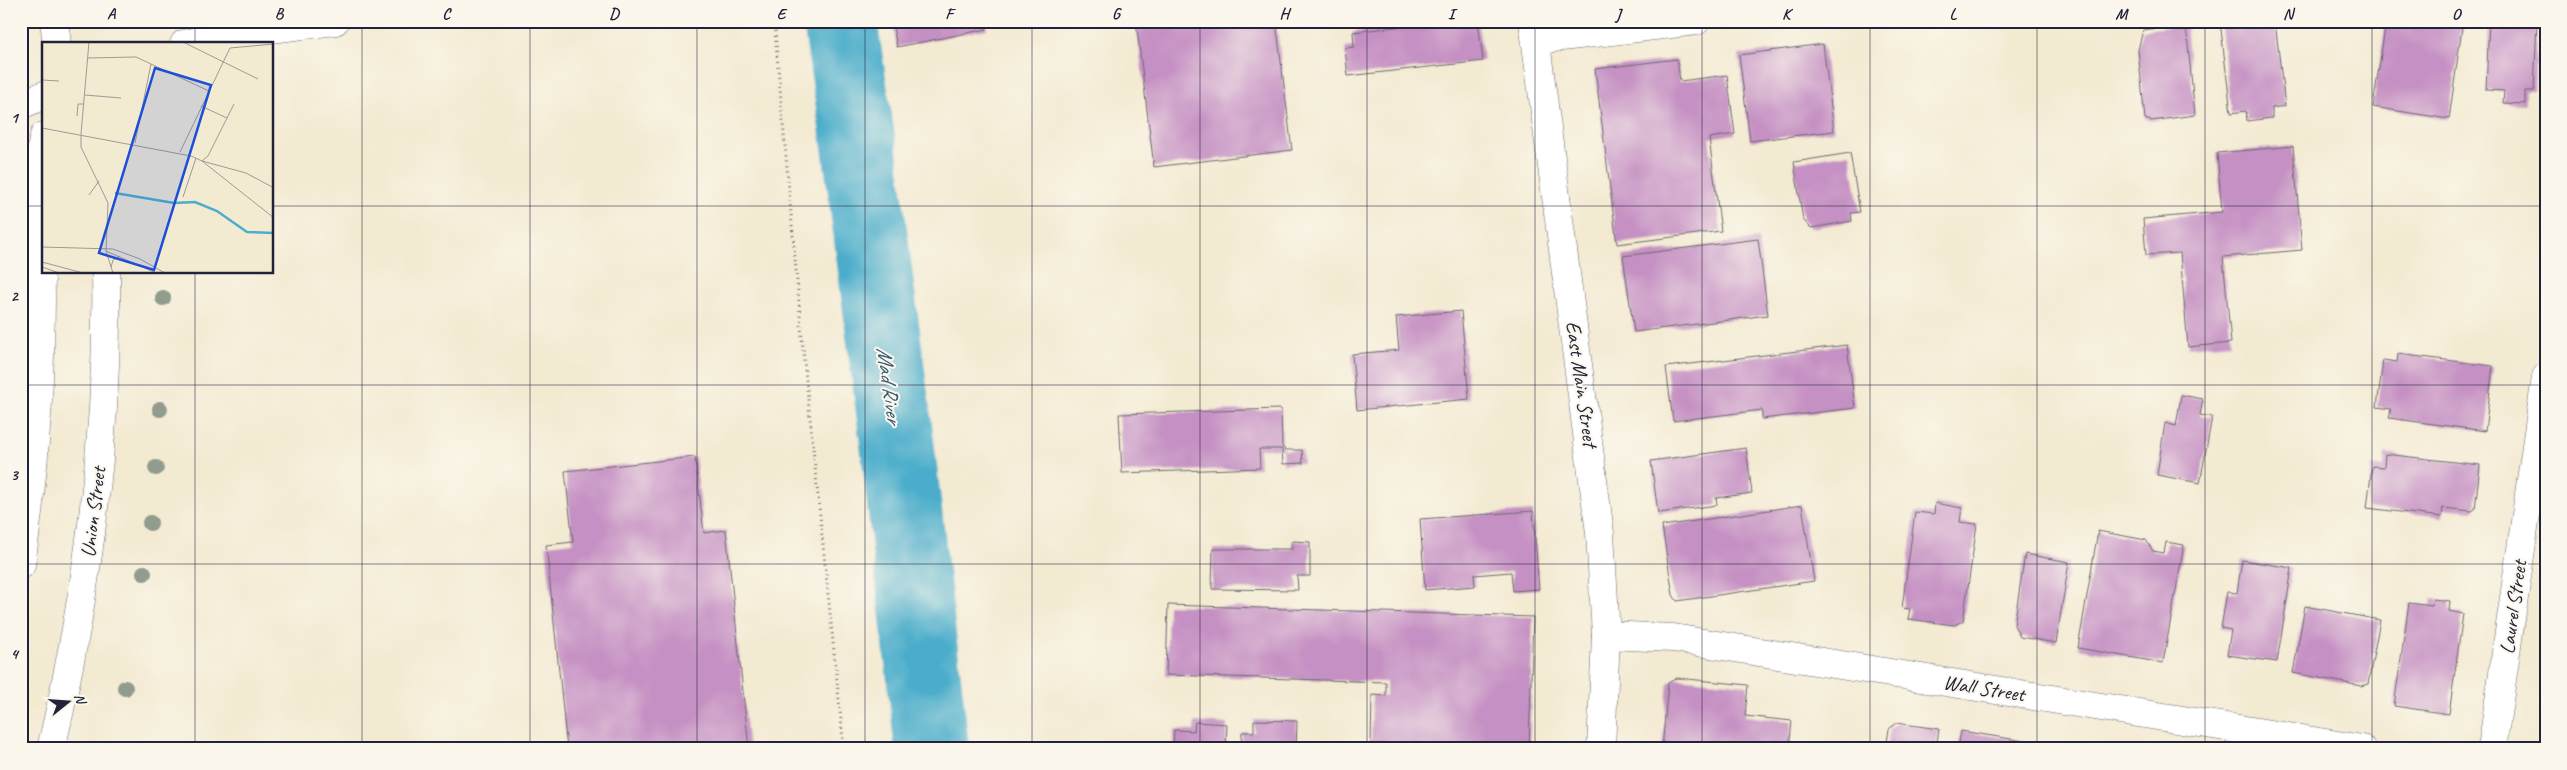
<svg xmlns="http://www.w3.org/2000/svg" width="2567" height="770" font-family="Caveat,sans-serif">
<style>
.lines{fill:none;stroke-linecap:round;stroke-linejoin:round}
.river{stroke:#4cadcb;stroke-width:74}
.building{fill:#c590c3}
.minor-casing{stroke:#6b6870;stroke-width:29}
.major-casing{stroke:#6b6870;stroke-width:29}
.highway-casing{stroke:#6b6870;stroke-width:29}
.path{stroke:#6b6870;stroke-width:3;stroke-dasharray:1 4;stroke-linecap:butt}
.minor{stroke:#fff;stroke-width:28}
.major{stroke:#fff;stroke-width:28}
.highway{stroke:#fff;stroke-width:28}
.tree{fill:#919c8e}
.grid{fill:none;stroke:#22223b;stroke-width:1;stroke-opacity:0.55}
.labels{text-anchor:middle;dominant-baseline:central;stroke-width:4;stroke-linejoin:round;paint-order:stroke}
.street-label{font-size:21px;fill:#22223b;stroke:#fbf7ec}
.water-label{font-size:22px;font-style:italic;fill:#335a75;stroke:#fbf7ec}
.inset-river{fill:none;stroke:#4cadcb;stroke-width:2.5}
.inset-road{fill:none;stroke:#9f9a96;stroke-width:1}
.view{fill:#1d4ed8;fill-opacity:0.15;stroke:#1d4ed8;stroke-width:2.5}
.inset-edge{fill:none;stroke:#22223b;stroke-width:2.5}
.neatline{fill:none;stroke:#22223b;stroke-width:2}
.grid-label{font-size:16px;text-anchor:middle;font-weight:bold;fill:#22223b}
</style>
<rect width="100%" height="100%" fill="#fbf7ec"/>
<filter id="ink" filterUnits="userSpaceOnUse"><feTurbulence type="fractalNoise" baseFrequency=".02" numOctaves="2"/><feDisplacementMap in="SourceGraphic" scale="10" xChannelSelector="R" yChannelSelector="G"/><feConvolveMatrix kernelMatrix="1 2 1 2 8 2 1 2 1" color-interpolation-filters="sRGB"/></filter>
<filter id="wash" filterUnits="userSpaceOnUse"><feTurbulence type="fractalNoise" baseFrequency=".0096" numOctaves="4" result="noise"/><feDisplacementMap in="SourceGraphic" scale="20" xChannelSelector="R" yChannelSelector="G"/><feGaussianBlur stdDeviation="1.12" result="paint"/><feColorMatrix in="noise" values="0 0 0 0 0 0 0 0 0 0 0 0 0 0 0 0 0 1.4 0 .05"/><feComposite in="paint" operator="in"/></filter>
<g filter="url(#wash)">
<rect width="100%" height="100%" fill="#f3ead2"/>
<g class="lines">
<path class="river" d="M840,21L859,145L899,458L932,749"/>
</g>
<g id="blocks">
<path class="building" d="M892,21H985L987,29L897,47Z
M1136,21H1276L1292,150L1154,167Z
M1447,21H1478L1483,61L1348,76L1345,48L1354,47L1353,32Z
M2220,21H2275L2285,106L2272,108V118L2247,121L2246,111L2231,113Z
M2386,21H2463L2449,119L2373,107Z
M2489,21H2537L2534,91H2525V104L2503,103L2504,91L2486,90Z
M2186,25L2195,115L2151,121L2145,119L2138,50L2143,30Z
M1823,44L1834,131L1750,141L1739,55Z
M1677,59L1680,81L1727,75L1735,134L1709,138L1721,231L1617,244L1595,69Z
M2293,146L2302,250L2223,257L2231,343L2188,347L2180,253L2146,255L2143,219L2222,212L2217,153Z
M1850,153L1860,212L1851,213L1852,221L1811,228L1803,220L1794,162Z
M1758,239L1768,315L1634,332L1623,256Z
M1461,311L1469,399L1357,410L1352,354L1399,350L1396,317Z
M1847,345L1855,408L1762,419V410L1673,421L1666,367Z
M2398,354L2493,366L2485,431L2389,418L2391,409L2377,407L2383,360L2397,362Z
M2181,395L2203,399L2200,415L2212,417L2200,483L2157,475L2165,423L2176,426Z
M1281,409L1282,446L1285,450H1302L1303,463L1283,464L1282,449H1259L1260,468L1122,473L1119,414Z
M1746,448L1752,493L1716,498L1717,505L1658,513L1651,461Z
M2385,454L2480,465L2475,509L2472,511L2443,508L2442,517L2367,508L2372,466L2384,467Z
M695,457L704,533L726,530L749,749H567L546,545L573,542L565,471Z
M1935,503L1962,508L1960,522L1977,524L1963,621L1954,625L1908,619L1910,609L1902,608L1915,512L1934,514Z
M1802,505L1814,581L1677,601L1673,595L1662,526Z
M1533,511L1539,589L1513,591L1511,572L1474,575L1475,586L1425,590L1420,519Z
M2098,531L2146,540L2153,551L2164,553L2166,542L2184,545L2163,663L2078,648Z
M1292,541L1310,542V576H1297L1298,590L1212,589L1213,549H1292Z
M2025,554L2069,562L2056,643L2020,637L2014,625Z
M2242,560L2292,568L2277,662L2227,655L2231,630L2221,628L2227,592L2237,593Z
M2433,599L2450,601L2449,611L2463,614L2449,714L2394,706L2409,603L2432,606Z
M1168,605L1533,617L1529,749H1384L1385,744H1371L1372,695L1386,696V682L1166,675Z
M2305,606L2380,620L2368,684L2361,686L2293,673Z
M1677,678L1748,685L1745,716L1792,721L1789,749H1662L1668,683Z
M1254,720L1297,721L1296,749H1241L1242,732H1254Z
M1195,722L1227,724L1226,749H1173L1174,730L1194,731Z
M1896,723L1939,729L1936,749H1886L1889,729Z
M1961,731L2030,742L2029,749H1958Z"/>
</g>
</g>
<g filter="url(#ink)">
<use href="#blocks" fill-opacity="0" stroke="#6b6870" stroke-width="1"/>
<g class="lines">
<g class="minor-casing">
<path id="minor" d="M1536,40L1696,21
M1606,635L1673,638L2362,749
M2492,749L2546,377"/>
</g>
<g class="major-casing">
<path id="major" d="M54,21L57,44
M1533,21L1600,533L1606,635L1601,749
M184,44L230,34L335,21
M21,565C34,477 41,388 41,299C41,249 32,184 44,136
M51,749C88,593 109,433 106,272"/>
</g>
<g class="highway-casing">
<path id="highway" d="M21,105L44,95
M21,256L41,281"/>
</g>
<path class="path" d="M774,21L804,360L844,749"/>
<use href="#minor" class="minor"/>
<use href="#major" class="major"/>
<use href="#highway" class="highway"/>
</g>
<g class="tree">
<circle cx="163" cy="298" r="8"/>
<circle cx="160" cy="409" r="8"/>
<circle cx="156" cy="468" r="8"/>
<circle cx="150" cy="523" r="8"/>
<circle cx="144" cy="573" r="8"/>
<circle cx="125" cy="688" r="8"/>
</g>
</g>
<path class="grid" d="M195,21V44M362,21V749M530,21V749M697,21V749M865,21V749M1032,21V749M1200,21V749M1367,21V749M1535,21V749M1702,21V749M1870,21V749M2037,21V749M2205,21V749M2372,21V749M21,206H44M272,206H2546M195,272V749M21,385H2546M21,564H2546"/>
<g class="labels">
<g class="street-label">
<text transform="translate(1582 384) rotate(82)">East Main Street</text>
<text transform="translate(93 512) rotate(-83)">Union Street</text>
<text transform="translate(2513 607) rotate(-82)">Laurel Street</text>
<text transform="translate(1984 688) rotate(9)">Wall Street</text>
</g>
<g class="water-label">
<text transform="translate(889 385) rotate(82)">Mad River</text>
</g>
</g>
<g transform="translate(42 42)">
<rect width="231" height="231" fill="#f3ead2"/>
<path class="inset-river" d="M73,151L132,161L153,160L175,169L205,190L232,191"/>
<path class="inset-road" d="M141,0L216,37M46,16L94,15L167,49M0,38L17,39M43,53L79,56M159,64L185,76M35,74L36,62H42M0,86L149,114L160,119L232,176M39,92L47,0M39,92V105L66,161L64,209M93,101L109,22M138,110L188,6L232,2M160,119L166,114L192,62M160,119L204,131L232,146M47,153L57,139M141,155L154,116M0,205L71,207L98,217L123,231M64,209L114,231M64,209L71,231M0,220L41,231M0,225L17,231M69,225L71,218L78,214"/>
<path class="view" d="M113,26L169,43L112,228L57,211Z"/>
<rect width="231" height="231" class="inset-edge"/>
</g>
<rect width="2567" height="770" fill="none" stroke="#fbf7ec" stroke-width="55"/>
<g transform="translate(68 702) rotate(73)" stroke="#fbf7ec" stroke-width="4" paint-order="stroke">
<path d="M0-4L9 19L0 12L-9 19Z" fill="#22223b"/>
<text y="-8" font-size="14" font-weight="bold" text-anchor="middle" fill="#22223b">N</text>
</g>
<rect x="28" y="28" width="2512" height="714" class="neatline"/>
<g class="grid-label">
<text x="111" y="19">A</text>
<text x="279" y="19">B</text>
<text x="446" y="19">C</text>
<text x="614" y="19">D</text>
<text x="781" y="19">E</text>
<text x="949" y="19">F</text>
<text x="1116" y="19">G</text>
<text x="1284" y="19">H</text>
<text x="1451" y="19">I</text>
<text x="1618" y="19">J</text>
<text x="1786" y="19">K</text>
<text x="1953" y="19">L</text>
<text x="2121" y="19">M</text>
<text x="2288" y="19">N</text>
<text x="2456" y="19">O</text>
<text x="14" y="123">1</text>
<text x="14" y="301">2</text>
<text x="14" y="480">3</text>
<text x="14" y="659">4</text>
</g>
</svg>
